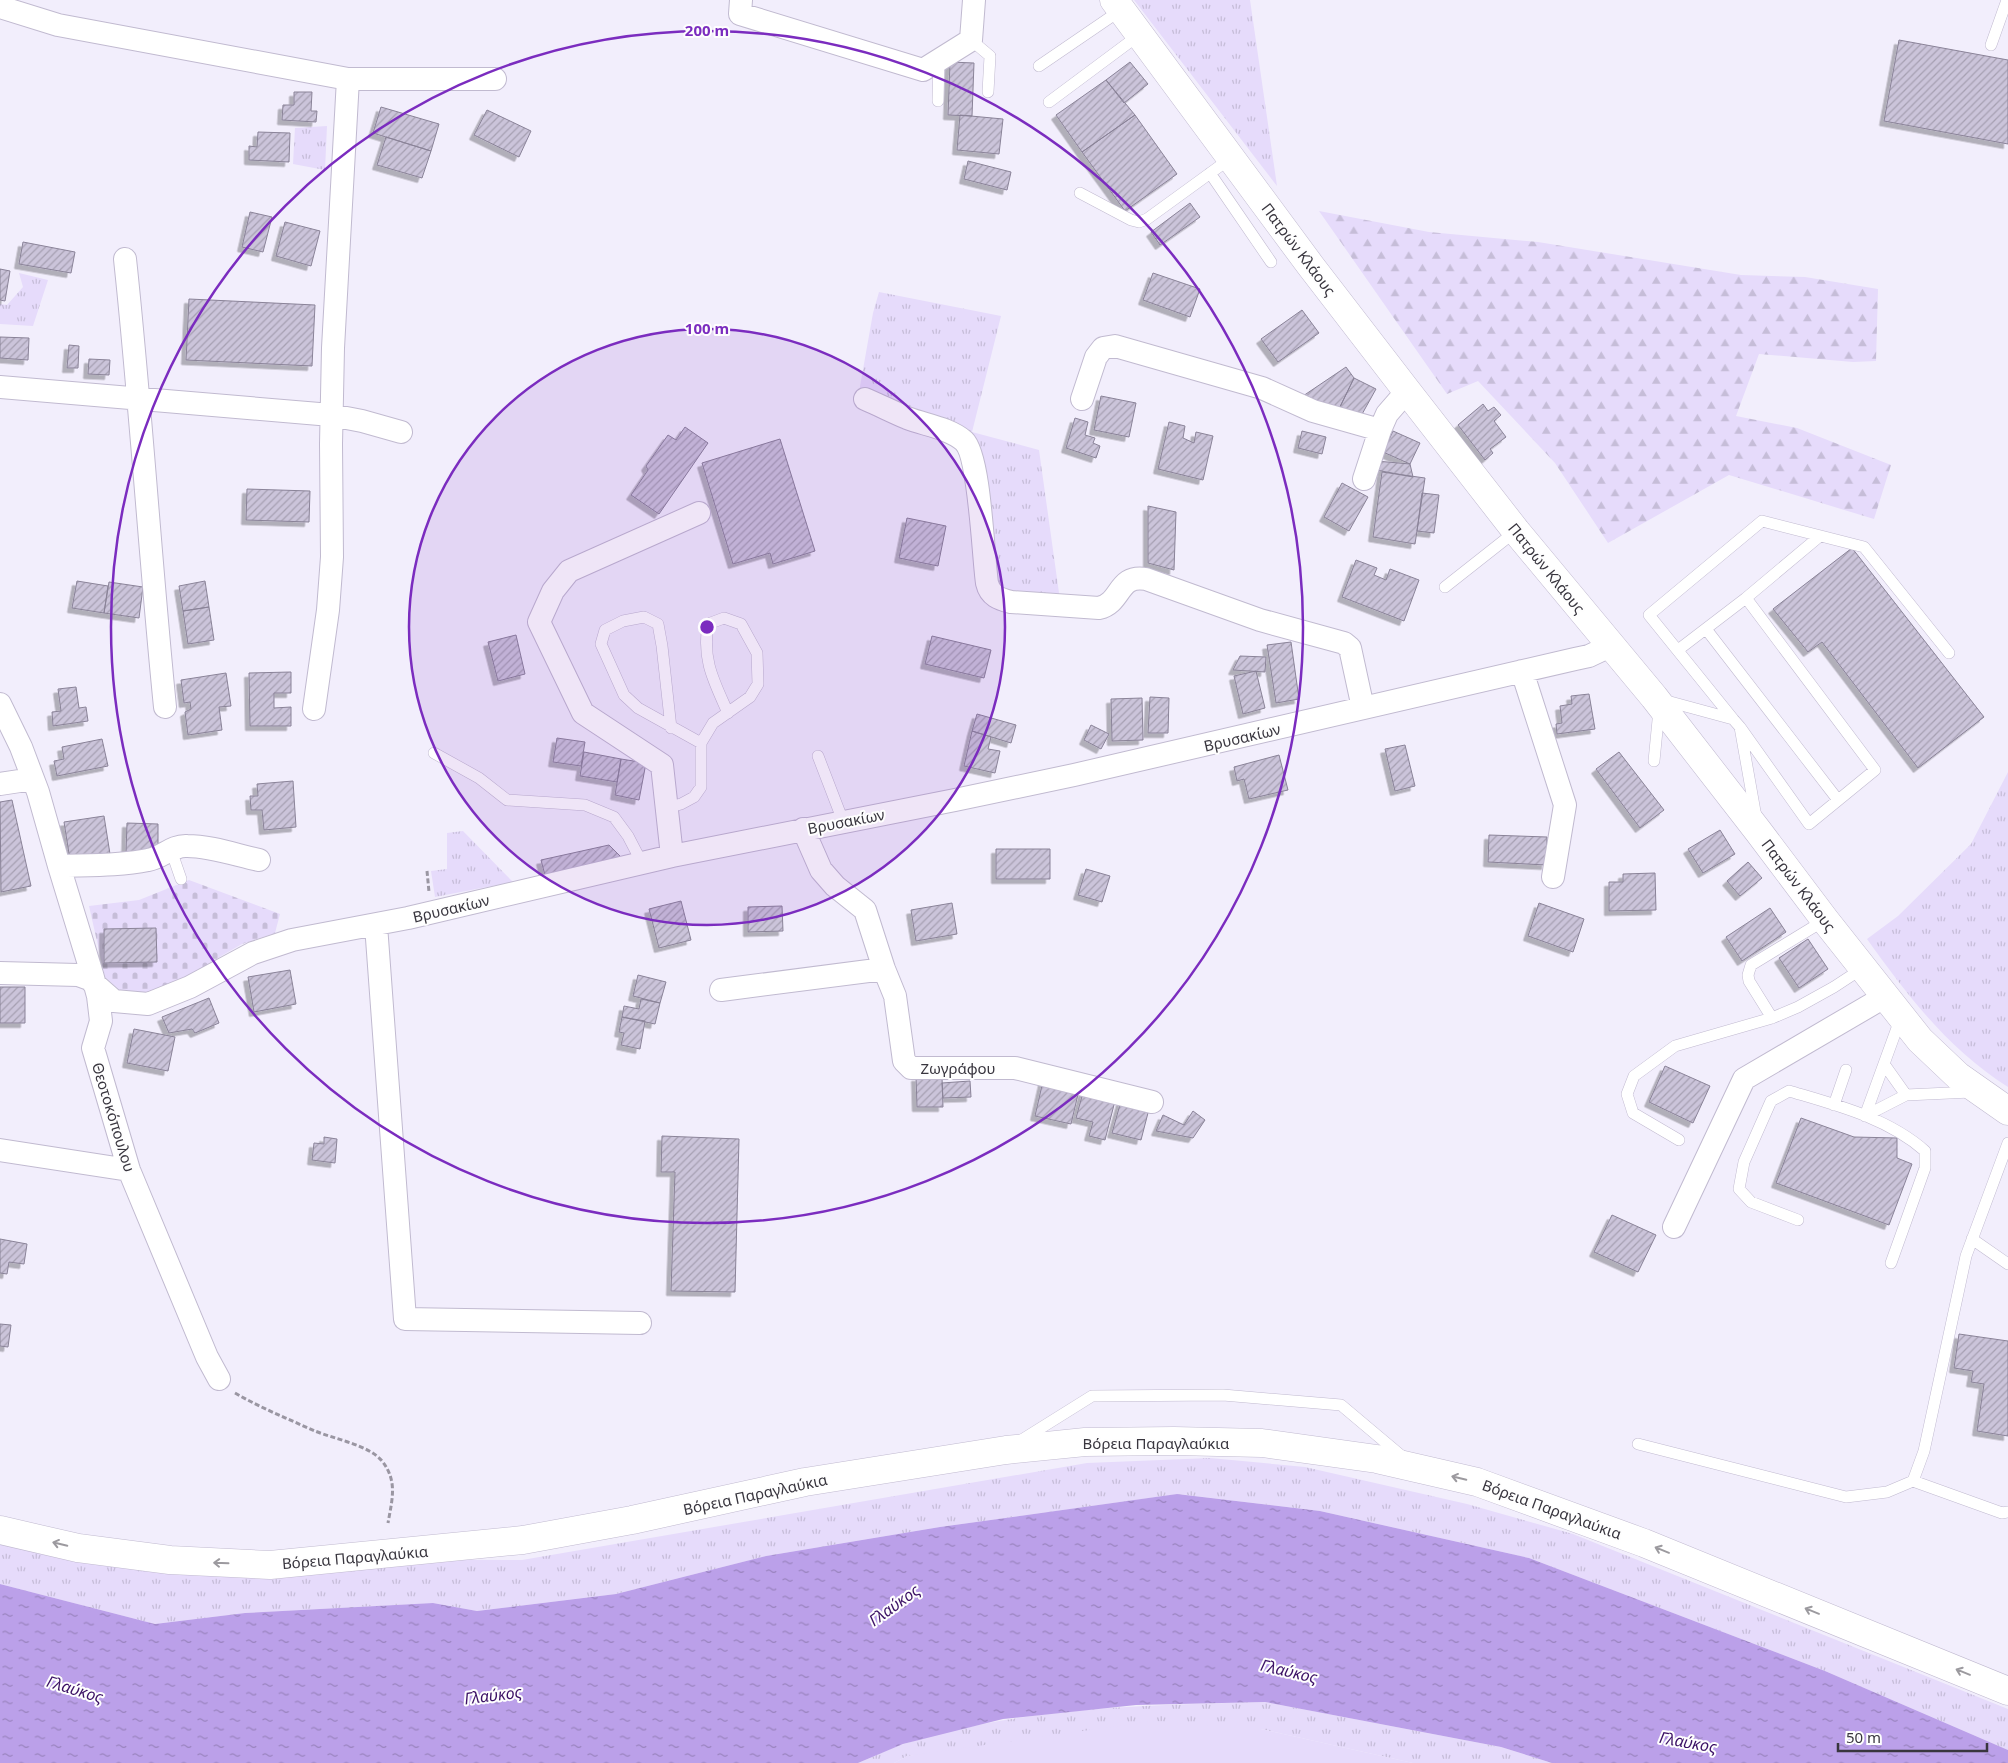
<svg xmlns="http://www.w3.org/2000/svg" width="2008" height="1763" font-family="'Noto Sans',sans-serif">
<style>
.grass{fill:url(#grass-tufts)}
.forest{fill:url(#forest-firs)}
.cemetery{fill:url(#cemetery-stones)}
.garden{fill:#e6dbfb}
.water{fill:url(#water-ripples)}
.building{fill:url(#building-hatch);stroke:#8a8398;filter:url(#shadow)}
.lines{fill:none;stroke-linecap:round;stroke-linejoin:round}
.service-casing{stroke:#c1bad0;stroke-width:12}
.minor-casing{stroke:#c1bad0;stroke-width:24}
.secondary-casing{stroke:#c1bad0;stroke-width:29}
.primary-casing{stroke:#c1bad0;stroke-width:29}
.path{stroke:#9a96a2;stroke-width:3;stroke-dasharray:5 2.5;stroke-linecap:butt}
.service{stroke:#fff;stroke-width:11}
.minor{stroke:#fff;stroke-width:22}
.secondary{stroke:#fff;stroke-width:28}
.primary{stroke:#fff;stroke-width:28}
.oneway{stroke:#9c9a9f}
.ring{fill:none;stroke:#7b2cbf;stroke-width:2.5}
.labels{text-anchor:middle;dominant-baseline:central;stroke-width:4;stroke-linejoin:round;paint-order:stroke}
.street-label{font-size:15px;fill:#39363f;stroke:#fefefe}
.water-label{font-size:16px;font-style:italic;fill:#3b1165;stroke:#fefefe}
.centre{fill:#7b2cbf;stroke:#fefefe;stroke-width:2.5}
.ring-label{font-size:15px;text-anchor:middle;font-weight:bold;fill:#7b2cbf;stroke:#fefefe;stroke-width:4;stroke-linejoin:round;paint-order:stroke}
</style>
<defs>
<pattern id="grass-tufts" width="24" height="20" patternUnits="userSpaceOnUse" patternTransform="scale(1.25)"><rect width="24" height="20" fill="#e6dbfb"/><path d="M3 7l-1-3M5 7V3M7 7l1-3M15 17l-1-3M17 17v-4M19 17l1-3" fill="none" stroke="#c6bdd8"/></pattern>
<pattern id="forest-firs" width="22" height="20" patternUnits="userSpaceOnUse" patternTransform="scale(1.25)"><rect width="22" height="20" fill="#e6dbfb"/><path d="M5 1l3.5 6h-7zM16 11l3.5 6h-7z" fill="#c6bdd8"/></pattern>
<pattern id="cemetery-stones" width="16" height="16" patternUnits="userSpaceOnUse" patternTransform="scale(1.25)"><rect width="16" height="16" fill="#e6dbfb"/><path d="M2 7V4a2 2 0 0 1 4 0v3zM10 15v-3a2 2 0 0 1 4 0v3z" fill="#c6bdd8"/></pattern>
<pattern id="water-ripples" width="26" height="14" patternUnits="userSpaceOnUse" patternTransform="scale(1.25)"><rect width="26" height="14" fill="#bba0e9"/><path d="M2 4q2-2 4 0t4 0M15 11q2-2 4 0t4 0" fill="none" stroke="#9983be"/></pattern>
<pattern id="building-hatch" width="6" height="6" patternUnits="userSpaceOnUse" patternTransform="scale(1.25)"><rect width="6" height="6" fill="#cbc4da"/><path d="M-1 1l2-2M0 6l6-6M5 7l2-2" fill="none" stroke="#a6a0b2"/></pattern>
<filter id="shadow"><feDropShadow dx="-4.5" dy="4.5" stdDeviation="0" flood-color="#0004"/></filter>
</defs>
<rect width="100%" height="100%" fill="#f2eefc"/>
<path class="grass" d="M1134,0H1250L1277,186Z
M327,126L325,170L293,164L295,128Z
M19,273L48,280L33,326L0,324V304L7,305L23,287Z
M879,292L1001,316L972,432L1039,450L1060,600L998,595L968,438L859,392L873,313Z
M2008,772V1087C1947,1048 1908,996 1867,939L1898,916L1971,844Z
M463,831L513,882L435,897L431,871L447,869V833Z
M1210,1458L1305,1467L1467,1504L1573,1534L2008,1709V1750L1825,1671L1529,1558L1320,1511L1178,1494L940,1527L766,1556L616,1594L477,1611L433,1603L245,1613L155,1624L0,1584V1532L125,1559L522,1560L1087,1463Z
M1265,1702L1501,1747L1552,1763H1413L1261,1729L907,1756L894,1763H858C873,1757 888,1749 904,1744C1020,1707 1143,1705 1265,1702Z"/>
<path class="forest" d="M1319,211L1429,232L1538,242L1741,275L1805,277L1878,289L1876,361L1853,362L1759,354L1736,416L1797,428L1891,465L1874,519L1729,475L1608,543L1555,463L1478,381L1447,394Z"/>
<path class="cemetery" d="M189,880L280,914L275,933L242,944L221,956L195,976L149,994L123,993L105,977L89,906L139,900Z"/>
<path class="garden" d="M1153,1721L1261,1729L1413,1763H894L907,1756Z"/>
<path class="water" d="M1177,1494L1320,1511L1529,1558L1825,1671L2008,1750V1763H1552L1501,1747L1265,1702L1136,1705L1003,1719L903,1744L858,1763H0V1584L155,1624L245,1613L433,1603L477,1611L616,1594L766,1556L940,1527Z"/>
<path class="building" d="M1899,40L2008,60V144L1884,121Z
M950,62L974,63L972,116L948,115Z
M1130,62L1148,84L1124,103L1106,80Z
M1106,80L1135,115L1082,152L1056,115Z
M294,92H312L311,111H317L316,122L282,120L283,105H294Z
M381,107L439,124L431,151L373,133Z
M487,110L531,131L519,157L474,135Z
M960,115L1003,119L999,154L957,150Z
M1135,115L1177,174L1125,211L1082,152Z
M258,132L290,133L289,162L249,160V146L257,147Z
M386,137L431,151L422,178L377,165Z
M968,161L1011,172L1007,190L964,179Z
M1190,203L1200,217L1160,245L1151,232Z
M250,212L272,217L263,252L242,247Z
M285,222L320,231L311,266L276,256Z
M23,242L75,252L71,273L19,264Z
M0,269L10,271L5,301L0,300Z
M1153,273L1200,289L1190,317L1143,300Z
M189,299L315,305L312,366L186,360Z
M1302,310L1319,333L1278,362L1261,339Z
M0,337L29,338L28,360L0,358Z
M69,345L79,346L78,368H67Z
M89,359L110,360L109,375L88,374Z
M1346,367L1354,378L1338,411L1303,396Z
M1354,378L1376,389L1361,416L1338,411Z
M1101,396L1136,403L1129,437L1094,430Z
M1483,404L1488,411L1494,407L1501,415L1494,421L1506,437L1490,449L1493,453L1485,460L1458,425Z
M1075,418L1088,422L1085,435L1095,438L1093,443L1100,446L1096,458L1066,448Z
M1169,422L1185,426L1183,438L1194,443L1196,432L1213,436L1203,480L1158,469Z
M685,427L708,443L659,514L631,495L648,470L646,466L668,435L676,440Z
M1302,431L1326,437L1322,454L1298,448Z
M1393,431L1420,443L1410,464L1383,452Z
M780,439L815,551L773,564L770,553L733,564L702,463Z
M1376,461L1410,464L1413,477L1376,470Z
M1382,472L1425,478L1415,544L1373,537Z
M1342,483L1368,497L1349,531L1324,517Z
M247,489L310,491L309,522L246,520Z
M1422,493L1439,495L1434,533L1417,531Z
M1148,506L1176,512L1174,570L1148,563Z
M907,518L946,526L938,566L899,558Z
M1852,548L1984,717L1918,768L1822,642L1808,652L1773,609Z
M1356,560L1377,568L1374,575L1386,580L1390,569L1419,580L1404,621L1342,597Z
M77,581L108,586L104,613L72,608Z
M205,581L209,607L183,611L179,586Z
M109,582L143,587L139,618L104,613Z
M209,607L214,640L188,644L183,611Z
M516,635L525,674L498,681L488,642Z
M932,636L991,650L984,678L925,664Z
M1291,642L1299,699L1276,703L1267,645Z
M1240,656L1266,657L1265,672L1233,670Z
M1256,671L1265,708L1243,714L1234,676Z
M291,672V693H274V708L291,707V726H250L249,673Z
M226,673L231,706L219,707L222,730L188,735L185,712L191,709L190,702L184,703L181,680Z
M76,687L79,708L86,707L88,721L53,726L52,712L61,711L58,689Z
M1589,694L1595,729L1557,734L1556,724L1562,723L1560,706L1572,704L1571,696Z
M1150,697L1169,698L1168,733H1148Z
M1142,698L1143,740L1112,741L1111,699Z
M977,714L1016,725L1011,743L972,731Z
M1091,725L1109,734L1101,749L1084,740Z
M972,731L991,737L988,749L1000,751L995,773L964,766Z
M557,738L585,742L581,766L553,762Z
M102,739L108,766L57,776L54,761L64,759L62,747Z
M1405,745L1415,786L1395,791L1385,749Z
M584,752L621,759L617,782L580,776Z
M1619,752L1664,810L1640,828L1596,769Z
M1279,755L1288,790L1249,799L1244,779L1237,781L1234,767Z
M621,759L646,763L639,800L615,795Z
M293,781L296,827L264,830L262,810H251L250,796H258L257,784Z
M12,800L31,886L1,892L0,802Z
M104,816L110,854L70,860L64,822Z
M127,823L158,824V853L126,852Z
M1720,830L1735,854L1703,873L1688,849Z
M1489,835L1547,837L1546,865L1488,862Z
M609,845L624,860L546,879L541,860Z
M996,849H1050V879H996Z
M1748,862L1762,878L1740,896L1727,881Z
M1086,869L1110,876L1102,902L1078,895Z
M1655,873L1656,910L1609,911V882H1623V874Z
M681,901L691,940L659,948L649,909Z
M952,903L957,934L916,941L911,910Z
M1539,903L1584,919L1573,952L1528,936Z
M782,906L783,931L748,932V907Z
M1770,908L1786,932L1742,961L1726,937Z
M156,928L157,962L104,963V929Z
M1808,939L1828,969L1799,988L1779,958Z
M290,970L296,1004L254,1012L248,977Z
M638,975L666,982L660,1003L633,996Z
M0,987H25V1023H0Z
M209,998L219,1023L195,1033L192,1029L169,1033L162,1017Z
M641,999L660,1003L655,1024L622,1017L624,1006L639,1009Z
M622,1017L645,1021L640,1049L621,1045L624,1033L619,1032Z
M134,1029L175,1037L168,1071L127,1063Z
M1665,1066L1710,1086L1693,1123L1649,1102Z
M916,1077H942L943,1107H917Z
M970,1081L971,1097L943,1098L942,1083Z
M1043,1081L1079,1090L1071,1124L1035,1116Z
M1084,1089L1116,1097L1105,1140L1089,1136L1093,1122L1076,1118Z
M1121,1101L1149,1109L1141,1140L1112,1133Z
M1193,1111L1205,1120L1193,1138L1156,1131L1163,1115L1184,1125Z
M1801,1118L1854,1137L1897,1138V1158L1912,1164L1889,1225L1776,1183Z
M662,1136L739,1139L735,1292L671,1291L675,1172H661Z
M324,1137L337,1139L335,1163L312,1160L314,1143L324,1144Z
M1612,1215L1656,1235L1638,1272L1594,1252Z
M0,1239L27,1244L24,1264L9,1262L7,1274L0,1273Z
M0,1324L11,1325L8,1347L0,1346Z
M1959,1334L2008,1341V1436L1977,1431L1984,1384L1971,1382L1973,1371L1954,1368Z"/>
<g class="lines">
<g class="service-casing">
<path id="service" d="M971,40L990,56L988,92
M1991,45L2007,0
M1039,66L1121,10
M938,101L939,60
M1049,102L1139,35
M1210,173L1271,262
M1080,193L1131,220L1139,222L1147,219L1231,158
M1445,587L1516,531
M1706,629L1838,800
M1678,650L1746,598
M1663,700L1733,719L1740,727L1756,817
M1733,719L1649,615L1762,521L1864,547L1949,653
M1740,727L1809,824L1875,770L1746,598L1820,536
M671,728L662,646L658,624L644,617L623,621L605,630L601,644L624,695L638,708L701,743
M434,753L479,778L507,800L585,805L614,817L628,836L642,863
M818,756L843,821
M1654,761L1659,710
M666,808L681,804L694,797L701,787V743L713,723L750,697L758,684L757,653L741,624L724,618L708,624C702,661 714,681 728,713
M171,850L181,879
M1772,1018L1749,981L1748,975L1751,965L1825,920
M1884,1064L1906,1095
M1834,1105L1846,1070
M1865,1116L1906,1095L1971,1092
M1865,1116L1901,1017
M1679,1140L1633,1113L1627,1094L1634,1076L1675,1046L1772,1018L1798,1007L1834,987L1863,968
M1798,1220L1751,1202L1739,1189L1744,1162L1771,1101L1789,1091C1836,1105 1888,1118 1925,1151V1168L1891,1263
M1972,1239L2008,1264
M1020,1441L1092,1396L1223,1395L1341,1405L1404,1458
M1638,1444L1846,1497L1887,1492L1913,1481L1924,1451L1966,1256L2008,1143
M1913,1481L2002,1513L2008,1512"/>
</g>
<g class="minor-casing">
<path id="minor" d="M741,0L740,14L923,70L971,40L974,0
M0,7L58,25L348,79L333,348L331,444L332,557L328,610L314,709
M348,79H495
M125,259C141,408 150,558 165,707
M0,387L331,415L362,421L401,432
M865,399C879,405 893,412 907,418C925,425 949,428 964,441C980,456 983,556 987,583C990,596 999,599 1011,602L1099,608C1122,603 1117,574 1146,579L1260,620L1344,643L1350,648L1363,708
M1082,399L1096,357L1103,348L1115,346L1262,388L1313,411L1380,430L1387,414L1407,391
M1364,479L1380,430
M1522,671L1565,805L1553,877
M0,704L21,747L38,792L59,866L92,974L98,996L101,1021L93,1048L129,1170L207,1357L219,1379
M0,784L33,779
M803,829L821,870L835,886L865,910L884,969L895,996L904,1061L911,1068H1015L1152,1102
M672,856L662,765L583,713L539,622L553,591L569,571L699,513
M59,866C88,865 119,866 148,860C162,858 172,845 187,846C211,846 236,855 259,860
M376,925L405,1319L640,1323
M0,973L78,975L89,979L114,1001L148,1004L190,987L253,953L292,940L408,918L672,856L955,800L1074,775L1575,659L1589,656L1610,646
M721,990L884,969
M0,1150L129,1170
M1674,1227L1744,1079L1886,996"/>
</g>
<g class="secondary-casing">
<path id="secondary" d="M1114,0L1310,265L1407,391L1516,531L1654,697L1758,831L1825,920L1920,1040L1958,1076L2008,1111"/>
</g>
<g class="primary-casing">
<path id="primary" d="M0,1530L78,1548L170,1560L270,1565L523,1540L632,1520L805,1482L1006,1450L1085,1442L1174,1441L1262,1443L1377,1459L1477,1482L1644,1543L2008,1691"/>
</g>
<path class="path" d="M427,871L429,892
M235,1393C261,1408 288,1419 315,1431C334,1439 369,1445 382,1461C398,1481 392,1500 388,1523"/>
<use href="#service" class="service"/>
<use href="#minor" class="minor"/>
<use href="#secondary" class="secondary"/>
<use href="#primary" class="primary"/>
</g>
<defs><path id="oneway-shaft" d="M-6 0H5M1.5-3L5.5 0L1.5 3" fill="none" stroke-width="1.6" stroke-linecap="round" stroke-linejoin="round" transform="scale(1.25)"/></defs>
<g class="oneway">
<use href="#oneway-shaft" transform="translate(1459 1478) rotate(-167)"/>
<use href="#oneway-shaft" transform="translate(60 1544) rotate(-167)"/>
<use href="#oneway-shaft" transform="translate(1662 1550) rotate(-158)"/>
<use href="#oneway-shaft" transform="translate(221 1563) rotate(-178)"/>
<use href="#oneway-shaft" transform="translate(1812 1611) rotate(-158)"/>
<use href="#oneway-shaft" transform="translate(1963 1672) rotate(-158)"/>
</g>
<circle cx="707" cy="627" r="298" fill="#7b2cbf" fill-opacity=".12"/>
<g class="ring">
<circle cx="707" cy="627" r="298"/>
<circle cx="707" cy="627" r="596"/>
</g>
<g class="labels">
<g class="street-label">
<text transform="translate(1299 249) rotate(53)">Πατρών Κλάους</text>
<text transform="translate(1547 568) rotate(51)">Πατρών Κλάους</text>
<text transform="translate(1242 737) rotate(-13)">Βρυσακίων</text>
<text transform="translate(846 821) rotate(-11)">Βρυσακίων</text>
<text transform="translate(1799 885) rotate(53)">Πατρών Κλάους</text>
<text transform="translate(451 908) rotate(-13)">Βρυσακίων</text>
<text x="958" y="1068">Ζωγράφου</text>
<text transform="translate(114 1117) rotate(73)">Θεοτοκόπουλου</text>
<text x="1156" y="1443">Βόρεια Παραγλαύκια</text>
<text transform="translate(755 1494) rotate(-12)">Βόρεια Παραγλαύκια</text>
<text transform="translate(1552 1509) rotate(20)">Βόρεια Παραγλαύκια</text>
<text transform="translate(355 1557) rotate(-5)">Βόρεια Παραγλαύκια</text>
</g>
<g class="water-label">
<text transform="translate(894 1605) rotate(-36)">Γλαύκος</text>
<text transform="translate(1289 1671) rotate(13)">Γλαύκος</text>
<text transform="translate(75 1689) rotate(17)">Γλαύκος</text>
<text transform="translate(493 1695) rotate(-7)">Γλαύκος</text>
<text transform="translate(1688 1742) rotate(10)">Γλαύκος</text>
</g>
</g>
<circle cx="707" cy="627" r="8" class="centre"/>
<g class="ring-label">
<text x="707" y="36">200 m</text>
<text x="707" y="334">100 m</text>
</g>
<path d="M1838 1743v8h149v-8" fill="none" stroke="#39363f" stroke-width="2.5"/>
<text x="1846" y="1743" font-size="15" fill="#39363f" stroke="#fefefe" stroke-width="4" paint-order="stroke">50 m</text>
</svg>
